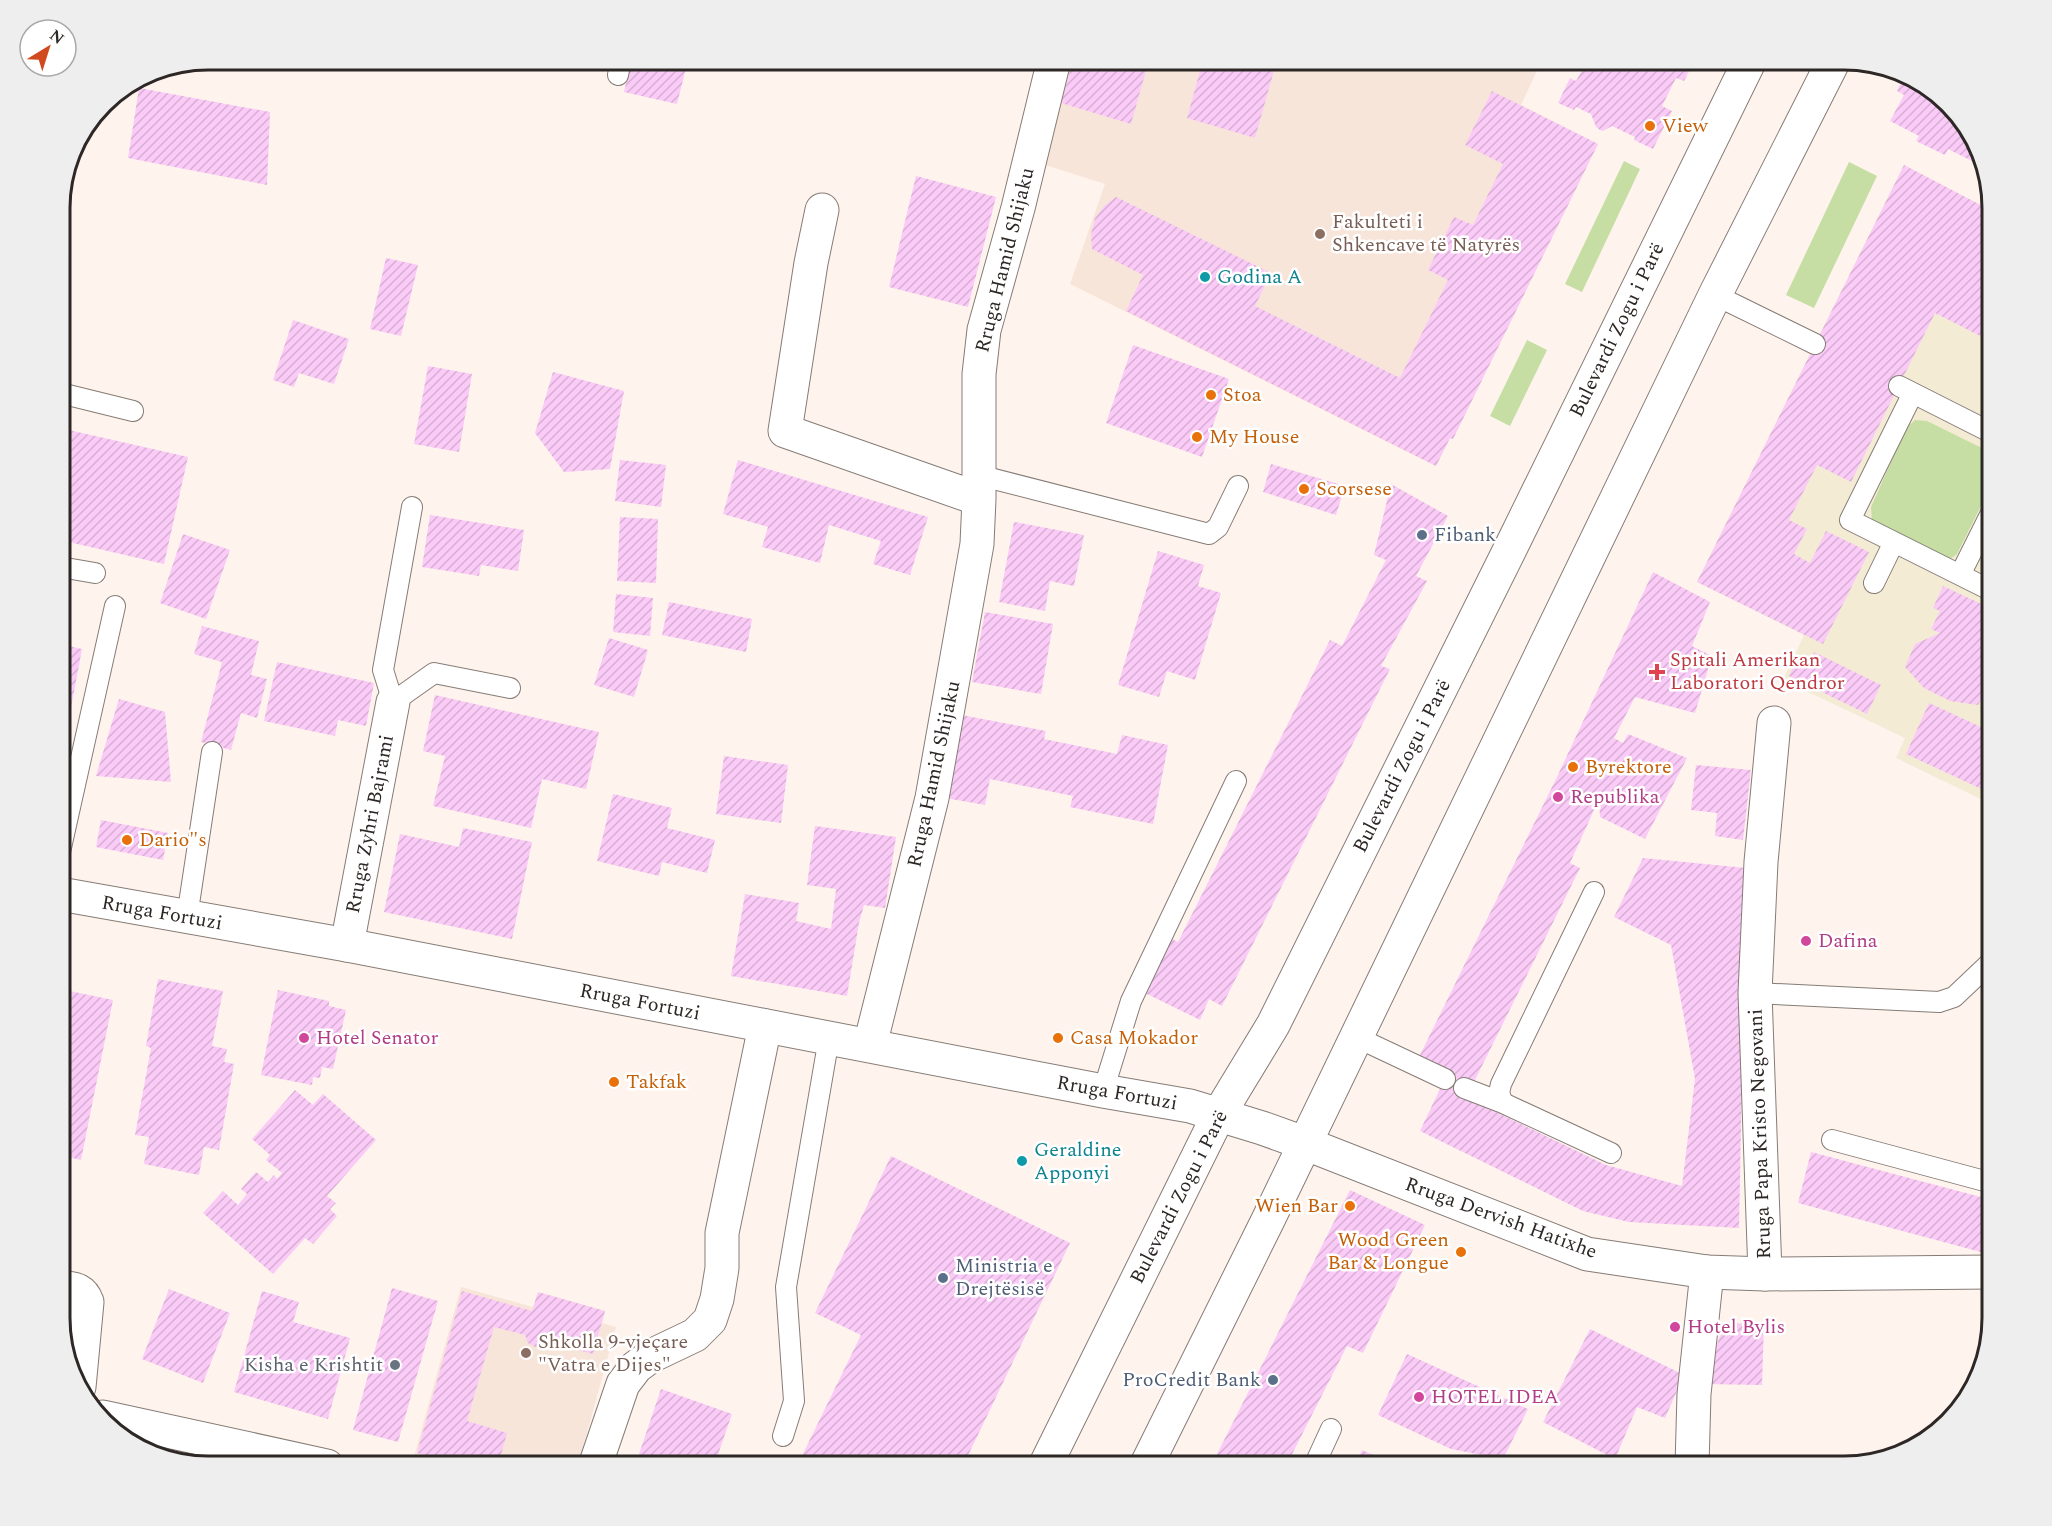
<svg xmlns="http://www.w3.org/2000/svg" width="2052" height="1526" font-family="Spectral,serif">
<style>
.built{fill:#f8e5da}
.medical{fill:#f4ebd5}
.green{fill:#c6dea4}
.building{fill:url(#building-hatch)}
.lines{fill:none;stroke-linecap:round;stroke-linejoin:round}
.service-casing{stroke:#867c76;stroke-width:22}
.minor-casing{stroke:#867c76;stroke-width:35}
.tertiary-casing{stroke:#867c76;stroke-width:35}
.secondary-casing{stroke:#867c76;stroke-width:35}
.service{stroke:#fff;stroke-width:20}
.minor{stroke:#fff;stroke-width:33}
.tertiary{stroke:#fff;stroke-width:33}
.secondary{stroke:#fff;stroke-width:33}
.food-dot{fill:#e8710a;stroke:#fff;stroke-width:2}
.education-dot{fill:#8d6e63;stroke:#fff;stroke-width:2}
.culture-dot{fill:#0f9aa8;stroke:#fff;stroke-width:2}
.service-dot{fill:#5c6f8a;stroke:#fff;stroke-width:2}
.health-dot{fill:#e0444e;stroke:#fff;stroke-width:2}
.hotel-dot{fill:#d1479c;stroke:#fff;stroke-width:2}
.worship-dot{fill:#6b7280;stroke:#fff;stroke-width:2}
.labels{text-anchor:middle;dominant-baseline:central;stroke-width:5;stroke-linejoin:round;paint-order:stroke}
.food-label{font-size:20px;fill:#c56008;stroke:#fff;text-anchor:start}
.education-label{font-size:20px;fill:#785e54;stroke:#fff;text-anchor:start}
.street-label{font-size:20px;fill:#2d2826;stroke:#fff}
.culture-label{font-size:20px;fill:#0d838f;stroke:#fff;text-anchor:start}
.service-label{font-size:20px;fill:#4e5e75;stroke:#fff;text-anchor:start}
.health-label{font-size:20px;fill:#be3a42;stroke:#fff;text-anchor:start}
.hotel-label{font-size:20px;fill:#b23c85;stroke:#fff;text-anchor:start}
.worship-label{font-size:20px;fill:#5b616d;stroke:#fff;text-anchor:end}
.rim{fill:none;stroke:#2d2826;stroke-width:3}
</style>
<defs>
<pattern id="building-hatch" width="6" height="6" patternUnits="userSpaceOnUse" patternTransform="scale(1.5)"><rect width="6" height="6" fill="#fbcbf7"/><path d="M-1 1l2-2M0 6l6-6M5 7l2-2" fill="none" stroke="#d7aed4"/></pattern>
</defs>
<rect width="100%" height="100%" fill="#fff3ed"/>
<path class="built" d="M1062,60H1542L1521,105L1598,144L1453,439L1450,438L1436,466L1070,284L1105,184L1039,163Z
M461,1287L533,1307L538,1292L605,1311L602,1323L616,1327L578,1466H420L412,1464Z"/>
<path class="medical" d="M1904,165L1992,211V796L1989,803L1896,758L1905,738L1783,680L1804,635L1697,582Z"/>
<path class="green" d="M1624,161L1640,169L1582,292L1565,284Z
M1849,162L1877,176L1814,308L1786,295Z
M1527,340L1547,350L1510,426L1490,416Z
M1915,420L1927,421L1992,453V484L1957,554L1949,560L1872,521L1871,507L1906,428Z"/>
<path class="building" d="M514,60H549L548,68Z
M631,60H688L677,104L624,92Z
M1073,60H1149L1131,124L1061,103Z
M1203,60H1277L1255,138L1187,118Z
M1576,60H1695L1684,81L1676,78L1662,106L1672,111L1653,149L1634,140L1635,137L1612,126L1603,131L1600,130L1596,127L1591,114L1576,107L1574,110L1558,103L1570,78L1576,81L1585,65Z
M1903,74L1934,91L1977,143L1979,152L1974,162L1948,149L1945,155L1916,141L1919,136L1890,121L1904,95L1897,91L1903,78L1901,77Z
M139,88L270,112L267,185L128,158Z
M1492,91L1598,144L1453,439L1450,438L1436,466L1126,311L1143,275L1092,249L1091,234L1095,218L1104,206L1116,197L1271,273L1255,306L1400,378L1448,280L1428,270L1454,217L1473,225L1503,164L1465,145Z
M1904,165L1992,211V342L1935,313L1851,482L1817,465L1789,520L1807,529L1794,554L1810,563L1826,531L1869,552L1823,644L1697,582Z
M916,176L996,197L968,307L889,287Z
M60,249L70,253L62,308H60Z
M386,258L418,265L401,336L370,329Z
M293,320L349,339L334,384L299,373L294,387L273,380Z
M1133,345L1229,379L1202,457L1106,423Z
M428,366L472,374L459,452L414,444Z
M553,372L624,391L610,469L564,472L535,433Z
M60,428L188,457L164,564L60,540Z
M620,460L666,465L661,507L615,501Z
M738,460L928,517L910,575L873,564L881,541L829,525L820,563L762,547L768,527L723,514Z
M1271,464L1345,486L1336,515L1263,492Z
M1391,484L1448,516L1416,576L1427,581L1381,666L1390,669L1222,1006L1209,999L1200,1020L1143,992L1170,938L1178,942L1330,640L1342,646L1386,560L1374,555Z
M430,515L524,530L518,571L481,565L479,576L422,567Z
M620,517L658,519L656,583L617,581Z
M1014,522L1084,535L1074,586L1050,581L1045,611L999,602Z
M183,534L230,550L206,619L160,603Z
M1158,551L1204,565L1198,586L1221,593L1195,680L1167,671L1159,697L1118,685Z
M1653,572L1710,602L1692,646L1712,656L1695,713L1635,697L1614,738L1623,743L1628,734L1687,758L1645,839L1600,817L1599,799L1570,863L1580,868L1473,1084L1461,1095L1606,1165L1682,1186L1695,1079L1671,945L1614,917L1643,858L1746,868L1739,1228L1629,1222L1583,1211L1420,1131L1448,1072L1419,1057L1557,777Z
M1943,586L1992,609V651L1990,656L1983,653L1990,682L1978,705L1950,701L1924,688L1905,667L1915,644L1940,633L1931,629L1940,611L1933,608Z
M616,594L653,598L650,636L613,632Z
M669,602L752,619L746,652L662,635Z
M985,612L1053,624L1041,694L972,682Z
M202,626L259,641L251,675L267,679L257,718L241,713L231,750L201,742L222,662L194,654Z
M609,638L648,650L634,697L594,685Z
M60,644L82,649L67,729L60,728Z
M1814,652L1881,685L1867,714L1789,676L1795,663L1806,669Z
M277,662L374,683L366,726L338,720L335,736L264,721Z
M435,695L599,732L586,789L542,779L531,828L433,806L445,756L423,751Z
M119,699L165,712L171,782L96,776Z
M1929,703L1992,732V783L1988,792L1906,754Z
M956,714L1046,731L1044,739L1117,754L1122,735L1168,745L1153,824L1070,807L1073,796L990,779L985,805L940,797Z
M724,756L788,765L781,823L716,814Z
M1696,765L1751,770L1743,840L1715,836L1717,813L1691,810Z
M613,794L672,808L667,828L715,840L707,873L662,862L659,876L597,861Z
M101,820L168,833L163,860L96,847Z
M815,826L896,837L885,908L864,905L859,923L847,996L731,976L745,894L799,903L796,921L831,929L836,889L807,885Z
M463,828L532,842L512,939L384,912L400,834L459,847Z
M158,979L223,991L212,1046L227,1049L224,1062L234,1064L219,1150L204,1147L199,1175L144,1164L149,1137L135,1135L151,1048L146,1046Z
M60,989L113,1000L81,1160L60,1155Z
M278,990L329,1001V1006L346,1010L333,1069L322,1067L320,1078L313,1077L312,1085L261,1075Z
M295,1090L313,1105L323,1094L376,1140L327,1196L336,1203L330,1209L337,1216L313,1244L305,1238L273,1274L203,1213L223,1191L238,1205L247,1194L241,1189L256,1172L268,1182L274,1175L277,1179L282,1173L266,1160L270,1155L252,1139Z
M1811,1152L1992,1200V1255L1798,1203Z
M891,1156L1070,1243L963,1466H797L861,1335L815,1313Z
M1350,1190L1425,1225L1363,1353L1347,1346L1286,1466H1211Z
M392,1288L438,1301L398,1442L353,1430Z
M169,1289L230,1313L203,1383L142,1359Z
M262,1291L299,1302L293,1322L350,1338L328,1419L234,1392Z
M462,1291L532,1311L538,1292L605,1311L593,1354L548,1342L543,1348L535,1347L528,1343L525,1335L494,1327L467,1421L507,1433L498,1466H462L417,1453Z
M1724,1323L1764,1324L1762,1385L1704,1384Z
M1590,1329L1684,1375L1665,1418L1637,1407L1615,1459L1543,1422Z
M1407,1354L1528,1409L1503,1459L1451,1449L1378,1415Z
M661,1389L732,1414L714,1466H635Z
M1362,1450L1398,1466H1355Z"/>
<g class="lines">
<g class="service-casing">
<path id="service" d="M618,75L621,60
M1715,295L1815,344
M1899,386L1992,433
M60,393L133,411
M1913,393L1850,520L1992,591
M978,475L1209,534L1218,527L1238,486
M412,507L383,670L393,702L434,673L510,688
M60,567L95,573
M1960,575L1992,511
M1874,583L1894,542
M60,852L115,606
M1594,892L1501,1084L1499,1093L1503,1103L1611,1153
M187,917L212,752
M1755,993L1939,1002L1954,997L1992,961
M1356,1037L1445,1079
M1464,1088L1503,1103
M1103,1091L1131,1001L1236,781
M1832,1140L1992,1183
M783,1436L794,1401L786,1287L829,1038
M1314,1466L1331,1429"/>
</g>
<g class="minor-casing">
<path id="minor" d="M822,210L811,263L785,431L979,499
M347,945L393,702
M870,1045L932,798L977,544L979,499V374L984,330L1018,208L1054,60
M1765,1274L1755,993L1761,862L1774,723
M60,1287C73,1289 82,1288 87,1302L79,1387
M103,1417L327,1466
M595,1466L623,1384L636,1367L651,1356L695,1335L710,1320L717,1299L722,1268V1233L765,1026
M1692,1466L1694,1394L1707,1272"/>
</g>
<g class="tertiary-casing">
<path id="tertiary" d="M60,894L347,945L1103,1091L1190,1106L1262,1128L1304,1143L1587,1254L1707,1272L1765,1274L1992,1272"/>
</g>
<g class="secondary-casing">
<path id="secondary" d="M1045,1466L1219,1114L1273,1025L1515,539L1750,60
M1146,1466L1268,1220L1715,295L1834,60"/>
</g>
<use href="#service" class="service"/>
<use href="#minor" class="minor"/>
<use href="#tertiary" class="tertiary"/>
<use href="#secondary" class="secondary"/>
</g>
<g class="food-dot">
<circle cx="1650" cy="126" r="6"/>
<circle cx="1211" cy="395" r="6"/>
<circle cx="1197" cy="437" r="6"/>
<circle cx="1304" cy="489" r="6"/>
<circle cx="1573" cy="767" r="6"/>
<circle cx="127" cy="840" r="6"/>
<circle cx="1058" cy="1038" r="6"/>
<circle cx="614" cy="1082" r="6"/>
<circle cx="1350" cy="1206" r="6"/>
<circle cx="1461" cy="1252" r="6"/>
</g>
<g class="education-dot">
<circle cx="1320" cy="234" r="6"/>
<circle cx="526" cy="1353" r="6"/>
</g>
<g class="culture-dot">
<circle cx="1205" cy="277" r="6"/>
<circle cx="1022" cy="1161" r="6"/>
</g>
<g class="service-dot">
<circle cx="1422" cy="535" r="6"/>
<circle cx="943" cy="1278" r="6"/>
<circle cx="1273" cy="1380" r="6"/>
</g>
<path class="health-dot" d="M1654 663h6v6h6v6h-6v6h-6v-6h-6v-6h6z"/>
<g class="hotel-dot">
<circle cx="1558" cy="797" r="6"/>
<circle cx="1806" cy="941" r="6"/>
<circle cx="304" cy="1038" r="6"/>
<circle cx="1675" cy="1327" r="6"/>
<circle cx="1419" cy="1397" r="6"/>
</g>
<circle class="worship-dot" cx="395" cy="1365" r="6"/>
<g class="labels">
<g class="food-label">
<text x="1662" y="126">View</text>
<text x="1223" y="395">Stoa</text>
<text x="1209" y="437">My House</text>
<text x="1316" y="489">Scorsese</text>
<text x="1585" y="767">Byrektore</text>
<text x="139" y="840">Dario"s</text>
<text x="1070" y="1038">Casa Mokador</text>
<text x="626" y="1082">Takfak</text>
<text x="1338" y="1206" text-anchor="end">Wien Bar</text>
<text x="1449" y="1240" text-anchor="end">Wood Green<tspan x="1449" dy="23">Bar &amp; Longue</tspan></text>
</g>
<g class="education-label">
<text x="1332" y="222">Fakulteti i<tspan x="1332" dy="23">Shkencave të Natyrës</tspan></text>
<text x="538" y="1342">Shkolla 9-vjeçare<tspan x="538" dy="23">"Vatra e Dijes"</tspan></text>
</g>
<g class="street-label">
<text transform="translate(1005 260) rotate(-76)">Rruga Hamid Shijaku</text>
<text transform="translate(1617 330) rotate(-64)">Bulevardi Zogu i Parë</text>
<text transform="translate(1402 766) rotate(-63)">Bulevardi Zogu i Parë</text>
<text transform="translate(934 774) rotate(-78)">Rruga Hamid Shijaku</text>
<text transform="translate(370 824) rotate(-79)">Rruga Zyhri Bajrami</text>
<text transform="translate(162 913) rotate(10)">Rruga Fortuzi</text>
<text transform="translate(640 1002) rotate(11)">Rruga Fortuzi</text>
<text transform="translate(1117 1093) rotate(10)">Rruga Fortuzi</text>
<text transform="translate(1760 1134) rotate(-92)">Rruga Papa Kristo Negovani</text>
<text transform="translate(1179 1197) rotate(-63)">Bulevardi Zogu i Parë</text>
<text transform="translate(1501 1218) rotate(20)">Rruga Dervish Hatixhe</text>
</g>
<g class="culture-label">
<text x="1217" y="277">Godina A</text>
<text x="1034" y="1150">Geraldine<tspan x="1034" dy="23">Apponyi</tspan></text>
</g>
<g class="service-label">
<text x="1434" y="535">Fibank</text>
<text x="955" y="1266">Ministria e<tspan x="955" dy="23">Drejtësisë</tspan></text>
<text x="1261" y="1380" text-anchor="end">ProCredit Bank</text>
</g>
<g class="health-label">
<text x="1670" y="660">Spitali Amerikan<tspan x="1670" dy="23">Laboratori Qendror</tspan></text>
</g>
<g class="hotel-label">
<text x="1570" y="797">Republika</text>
<text x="1818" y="941">Dafina</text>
<text x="316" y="1038">Hotel Senator</text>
<text x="1687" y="1327">Hotel Bylis</text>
<text x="1431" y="1397">HOTEL IDEA</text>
</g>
<g class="worship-label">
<text x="383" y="1365">Kisha e Krishtit</text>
</g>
</g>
<path d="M0 0H2052V1526H0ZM208 70H1844A138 138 0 0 1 1982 208V1318A138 138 0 0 1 1844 1456H208A138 138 0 0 1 70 1318V208A138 138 0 0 1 208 70Z" fill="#eee" fill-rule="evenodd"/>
<path class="rim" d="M208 70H1844A138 138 0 0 1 1982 208V1318A138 138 0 0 1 1844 1456H208A138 138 0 0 1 70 1318V208A138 138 0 0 1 208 70Z"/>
<g transform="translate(48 48) rotate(38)"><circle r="28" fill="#ffffff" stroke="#aba9a8" stroke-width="1.5"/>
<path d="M0-4.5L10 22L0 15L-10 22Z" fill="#d2491d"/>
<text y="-9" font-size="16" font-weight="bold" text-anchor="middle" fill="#2d2826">N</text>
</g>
</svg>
